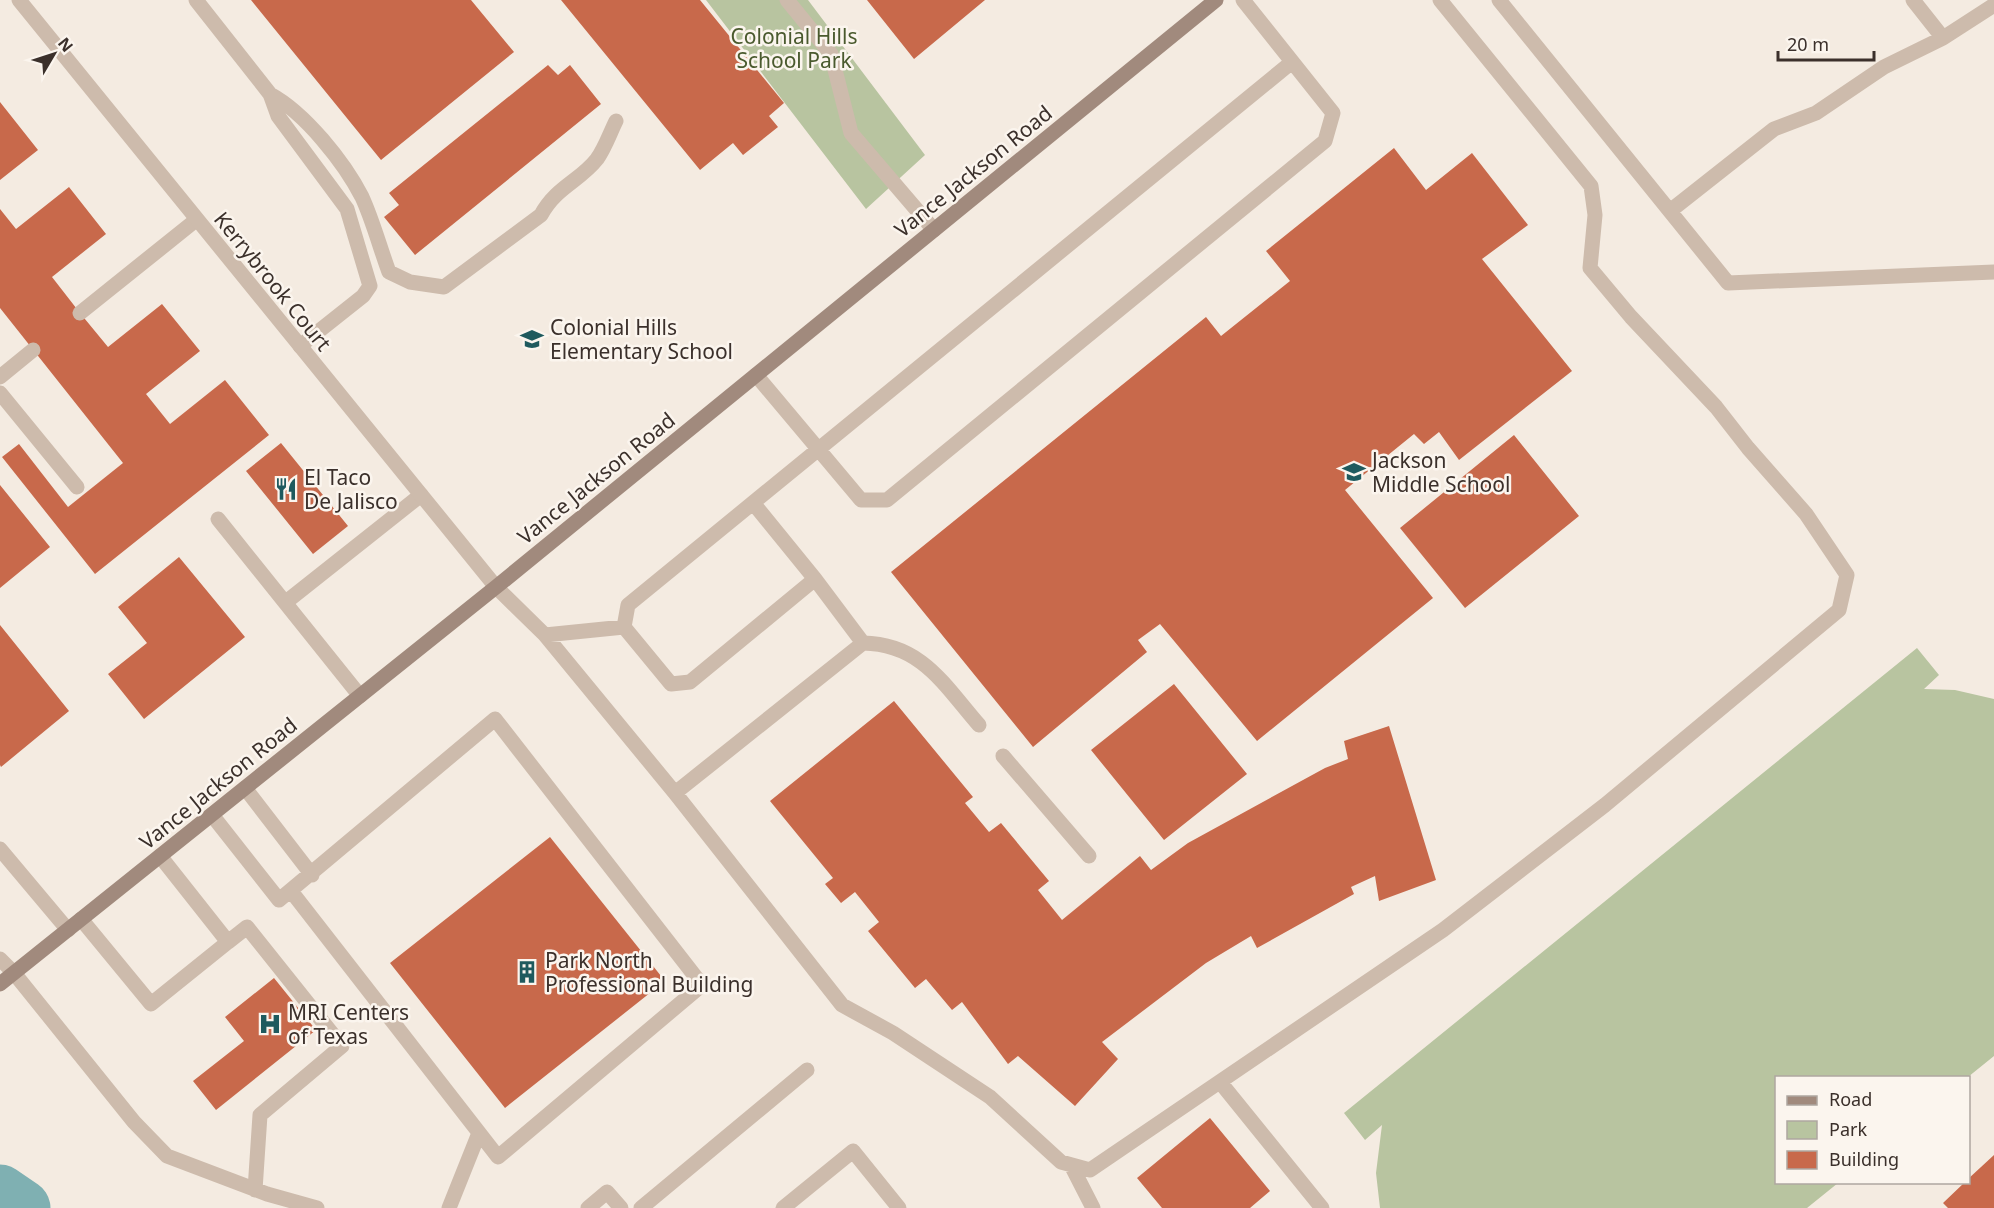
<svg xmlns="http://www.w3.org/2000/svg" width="1994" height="1208" font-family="'Noto Sans',sans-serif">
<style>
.green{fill:#b8c4a0}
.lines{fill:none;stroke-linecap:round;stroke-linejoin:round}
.river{stroke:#7fb0b2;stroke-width:57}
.building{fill:#c8694b}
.service{stroke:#cdbbac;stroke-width:15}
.minor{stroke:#cdbbac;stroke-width:15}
.secondary{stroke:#a18a7d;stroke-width:15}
.labels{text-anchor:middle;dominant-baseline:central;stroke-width:5;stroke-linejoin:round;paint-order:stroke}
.park-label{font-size:21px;fill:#4a5a2e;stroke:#fbf5ee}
.street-label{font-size:21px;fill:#3b302b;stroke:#fbf5ee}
.poi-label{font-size:21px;fill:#3b302b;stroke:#fbf5ee;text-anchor:start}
</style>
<rect width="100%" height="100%" fill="#f4ebe1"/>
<path class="green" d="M706,0H808L925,155L866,209Z
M1917,648L1939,675L1924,689L1955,690L1994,699V1056L1968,1077L1776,1078V1182L1838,1183L1807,1208H1380L1376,1173L1382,1125L1365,1140L1344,1113Z"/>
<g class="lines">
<path class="river" d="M0,1193L22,1208"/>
</g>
<path class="building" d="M251,0H471L514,52L381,160Z
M561,0H700L784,103L769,116L778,127L743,155L733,143L700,170Z
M867,0H985L914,59Z
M548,65L558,75L570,65L601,104L415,255L384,217L399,205L389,193Z
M0,102L38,150L0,180Z
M1394,148L1426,190L1472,153L1528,225L1482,259L1572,371L1459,460L1439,432L1424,444L1414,434L1345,490L1433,598L1257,741L1160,624L1138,640L1147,652L1033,747L891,572L1206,317L1221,336L1290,281L1266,251Z
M69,187L106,234L52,277L80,313L108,347L162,304L200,351L146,394L170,424L225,380L269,435L95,574L2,457L19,444L68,507L123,463L0,308V209L16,229Z
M1514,435L1579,516L1465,608L1400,528Z
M281,443L348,526L313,554L246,471Z
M0,485L50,547L0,588Z
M179,557L245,637L144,719L108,674L147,643L118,607Z
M0,625L69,711L1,767L0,765Z
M1174,684L1247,774L1164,840L1091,750Z
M894,701L973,797L965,803L989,832L1001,823L1049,881L1038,890L1062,920L1140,856L1151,870L1188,843L1325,768L1348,759L1344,741L1389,726L1436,880L1379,901L1375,876L1351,887L1354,894L1257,948L1251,936L1206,963L1102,1042L1118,1059L1075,1106L1018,1056L1008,1064L962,1002L952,1010L926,979L915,988L868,931L879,922L855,892L841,903L825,884L833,878L770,801Z
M550,837L665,981L505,1108L390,963Z
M274,978L316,1030L216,1110L193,1081L244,1041L225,1017Z
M1210,1118L1270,1191L1250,1208H1162L1137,1178Z
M1994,1155V1208H1948L1943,1203L1965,1182H1968V1179Z"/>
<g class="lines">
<path class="service" d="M196,0L270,94L278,116L347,209L370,286L363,296L300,346
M787,0L831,54L851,133L934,230
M1499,0L1728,283L1994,272
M1913,0L1943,38L1994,5
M270,94C305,113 344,162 362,197C373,221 380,248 389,272L410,282L444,287L541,215C556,187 580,181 597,159C605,148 610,133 616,121
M1670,211L1774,129L1816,113L1884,67L1943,38
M80,313L196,220
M756,375L861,500H887L1325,141L1333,113L1243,0
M0,377L33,350
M0,393L77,487
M754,504L815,579L690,682L671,684L624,627L628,605L1292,62
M218,519L360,696
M815,579L863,643
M496,587L545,635L675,793L842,1005L893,1033L990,1097L1061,1162L1090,1170L1443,930L1605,805L1839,610L1847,575L1806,514L1748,448L1716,407L1631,317L1590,268L1595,215L1591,186L1440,0
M286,602L421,495
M545,635L624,627
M1003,756L1089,856
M245,788L312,875
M675,793L863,643C922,644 944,685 979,725
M212,815L279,900L495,719L702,985L498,1157L291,891
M0,849L68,930
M81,919L151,1004L228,942L160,856
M228,942L247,927L342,1046L260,1115L255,1190
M0,959L14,973L134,1122L167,1156L267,1194L317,1208
M1220,1082L1322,1208
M1071,1165L1093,1208
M449,1208L479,1133
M588,1208L607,1192L621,1208
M641,1208L807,1070
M783,1208L853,1151L899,1208"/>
<path class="minor" d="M19,0L496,587"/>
<path class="secondary" d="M0,984L496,587L1216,0"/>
</g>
<defs>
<g id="school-bare" transform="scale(1.8)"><path d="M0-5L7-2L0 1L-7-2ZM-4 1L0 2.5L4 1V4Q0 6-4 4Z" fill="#1f5a5e" stroke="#fbf5ee" stroke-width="2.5" paint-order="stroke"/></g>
<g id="restaurant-bare" transform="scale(1.8)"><path d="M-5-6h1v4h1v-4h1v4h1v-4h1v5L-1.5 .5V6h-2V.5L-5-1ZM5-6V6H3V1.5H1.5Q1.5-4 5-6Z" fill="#1f5a5e" stroke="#fbf5ee" stroke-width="2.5" paint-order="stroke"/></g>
<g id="building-bare" transform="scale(1.8)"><path d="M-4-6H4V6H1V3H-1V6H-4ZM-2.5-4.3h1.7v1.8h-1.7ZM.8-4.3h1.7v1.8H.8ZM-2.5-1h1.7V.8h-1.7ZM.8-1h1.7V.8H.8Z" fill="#1f5a5e" stroke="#fbf5ee" stroke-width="2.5" paint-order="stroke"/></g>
<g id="hospital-bare" transform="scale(1.8)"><path d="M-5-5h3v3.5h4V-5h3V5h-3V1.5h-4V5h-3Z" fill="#1f5a5e" stroke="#fbf5ee" stroke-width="2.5" paint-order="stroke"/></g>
</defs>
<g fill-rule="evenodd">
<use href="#school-bare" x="532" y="339"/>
<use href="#school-bare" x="1354" y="472"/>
<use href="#restaurant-bare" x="286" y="489"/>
<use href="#building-bare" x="527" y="972"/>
<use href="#hospital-bare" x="270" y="1024"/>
</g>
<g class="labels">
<g class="park-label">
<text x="794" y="36">Colonial Hills<tspan x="794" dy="24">School Park</tspan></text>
</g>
<g class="street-label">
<text transform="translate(973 171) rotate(-39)">Vance Jackson Road</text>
<text transform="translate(273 281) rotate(51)">Kerrybrook Court</text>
<text transform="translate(596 478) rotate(-39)">Vance Jackson Road</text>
<text transform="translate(218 783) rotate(-39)">Vance Jackson Road</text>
</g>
<g class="poi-label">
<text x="550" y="327">Colonial Hills<tspan x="550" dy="24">Elementary School</tspan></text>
<text x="1372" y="460">Jackson<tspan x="1372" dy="24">Middle School</tspan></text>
<text x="304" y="477">El Taco<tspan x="304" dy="24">De Jalisco</tspan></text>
<text x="545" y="960">Park North<tspan x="545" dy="24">Professional Building</tspan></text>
<text x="288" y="1012">MRI Centers<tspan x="288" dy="24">of Texas</tspan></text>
</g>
</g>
<rect x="1775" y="1076" width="195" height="108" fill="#fbf5ee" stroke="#aea6a0" stroke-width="1.5"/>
<rect x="1787" y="1096" width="30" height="9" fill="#a18a7d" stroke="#aea6a0" stroke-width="1.5"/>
<text x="1829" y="1106" font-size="18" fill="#3b302b">Road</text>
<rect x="1787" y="1121" width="30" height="18" fill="#b8c4a0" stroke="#aea6a0" stroke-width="1.5"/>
<text x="1829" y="1136" font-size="18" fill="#3b302b">Park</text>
<rect x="1787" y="1151" width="30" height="18" fill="#c8694b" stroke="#aea6a0" stroke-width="1.5"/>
<text x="1829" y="1166" font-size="18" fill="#3b302b">Building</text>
<g transform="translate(54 54) rotate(51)" stroke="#fbf5ee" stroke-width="4.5" paint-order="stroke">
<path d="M0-4.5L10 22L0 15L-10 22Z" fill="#3b302b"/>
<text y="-9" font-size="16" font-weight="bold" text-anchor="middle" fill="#3b302b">N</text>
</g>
<path d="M1778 51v9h96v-9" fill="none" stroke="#3b302b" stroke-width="3"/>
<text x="1787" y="51" font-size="18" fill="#3b302b" stroke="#fbf5ee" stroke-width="4.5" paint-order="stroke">20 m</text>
</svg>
